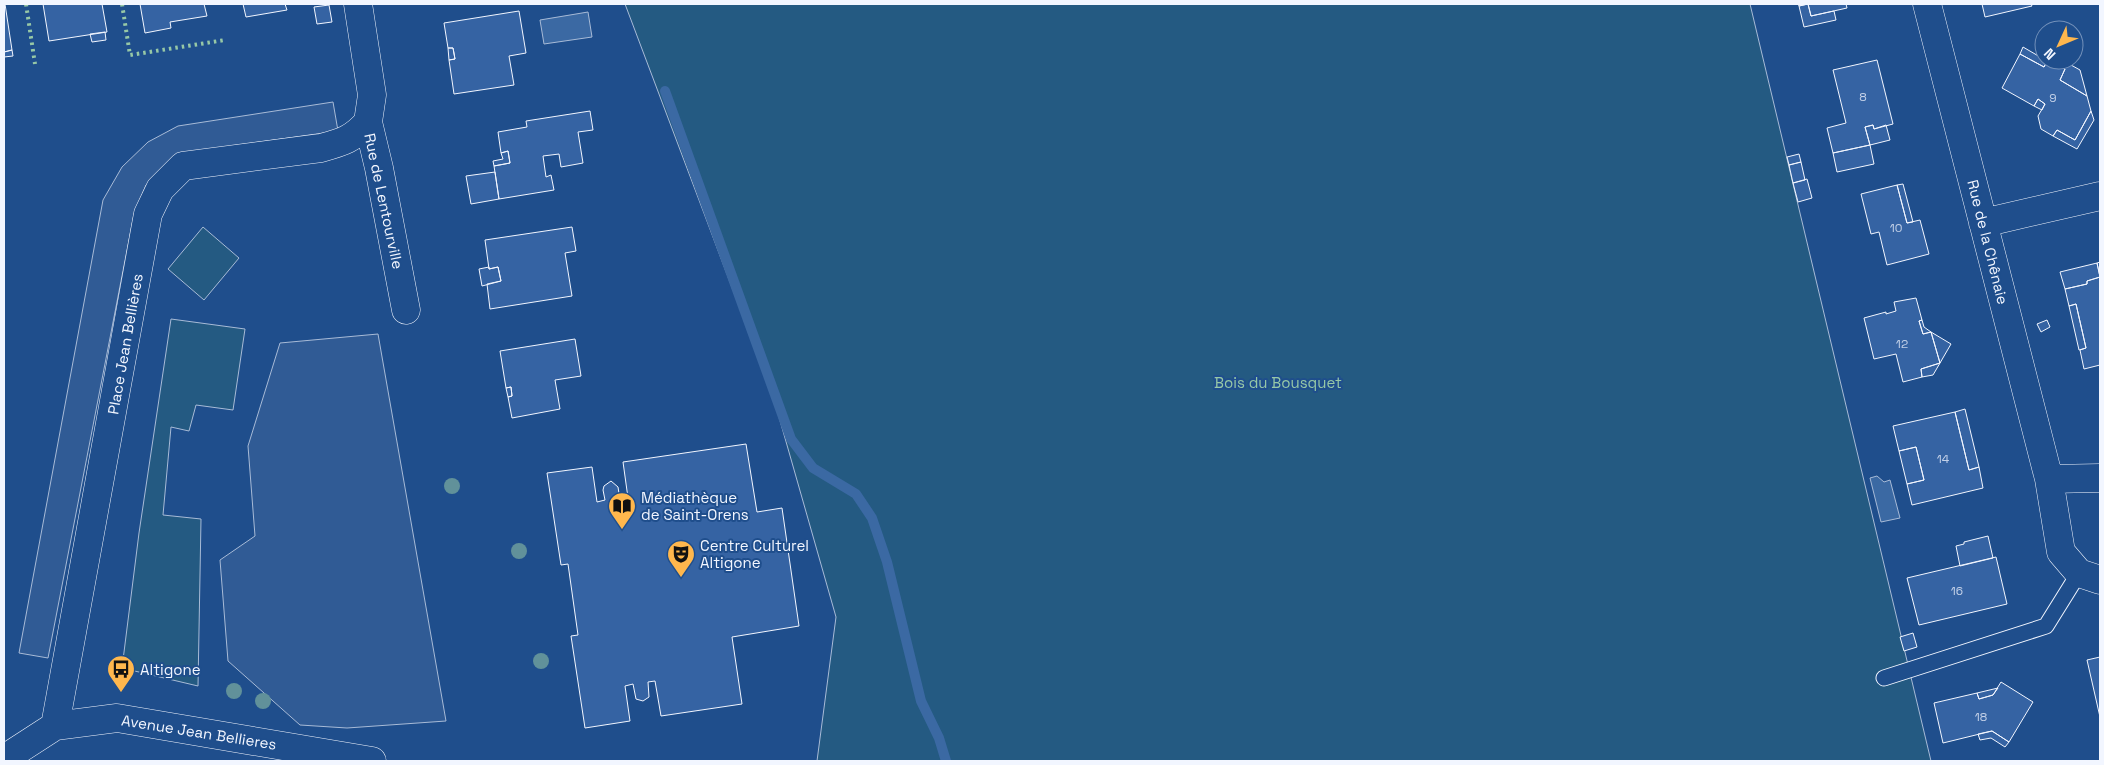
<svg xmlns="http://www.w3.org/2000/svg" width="2104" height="765" font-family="'Space Grotesk',sans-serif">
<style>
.green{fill:#245a82;stroke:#a8bbd7}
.parking{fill:#305b95;stroke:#a8bbd7}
.water{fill:#3b69a3;stroke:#a8bbd7}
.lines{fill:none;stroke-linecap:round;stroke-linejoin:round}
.stream{stroke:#3b69a3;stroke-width:10}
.building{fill:#3563a3;stroke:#f2f6ff}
.lane-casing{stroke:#f2f6ff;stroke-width:17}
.street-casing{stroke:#f2f6ff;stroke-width:29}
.lane{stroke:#1f4e8c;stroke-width:15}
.street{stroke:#1f4e8c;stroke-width:28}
.hedge{stroke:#97c8a6;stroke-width:4;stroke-dasharray:2.5 4;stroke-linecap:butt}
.tree{fill:#61919a}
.labels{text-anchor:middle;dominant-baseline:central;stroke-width:4;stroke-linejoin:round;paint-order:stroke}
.number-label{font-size:12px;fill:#c3d1e8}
.street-label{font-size:15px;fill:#f2f6ff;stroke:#1f4e8c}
.park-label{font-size:15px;fill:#97c8a6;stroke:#1f4e8c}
.poi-label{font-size:15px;fill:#f2f6ff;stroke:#1f4e8c;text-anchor:start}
</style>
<rect width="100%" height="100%" fill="#1f4e8c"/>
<path class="green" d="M625,4H1750L1931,761H817L836,617L773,396Z
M203,227L239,258L204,300L168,269Z
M171,319L245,329L233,410L196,405L189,431L171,427L163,515L201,519L198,686L122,668L139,533Z"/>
<path class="parking" d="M333,102L338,131L231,146L166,166L146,185L134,214L48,658L19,653L103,200L122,167L148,142L178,126Z
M378,334L446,721L347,728L300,725L228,661L220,560L255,536L248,446L280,343Z"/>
<path class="water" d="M588,12L592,37L544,44L540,20Z
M1877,476L1884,482L1890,480L1900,518L1881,522L1870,478Z"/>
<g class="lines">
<path class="stream" d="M665,91L791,439L813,468L856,494L872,518L887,562L921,701L939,738L946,761"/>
</g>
<path class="building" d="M4,4H5L12,50L4,52Z
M43,4H102L107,32L49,41Z
M140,4H204L207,16L170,22L171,28L145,33Z
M243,4H285L287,10L246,17Z
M1798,4H1846L1847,8L1811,16L1808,4L1799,6Z
M1808,4L1811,16L1834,11L1836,20L1804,27L1799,6Z
M1982,4H2031L2032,6L1985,17Z
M329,5L332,22L317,24L314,7Z
M519,11L526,53L509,56L514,85L454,94L449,60L455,59L453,48H448L444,23Z
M105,32L106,40L92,42L90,34Z
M2023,47L2047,61L2044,67L2020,54Z
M448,48H453L455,59L449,60Z
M12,50L13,56L4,57V52Z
M2020,54L2044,67L2048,60L2065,69L2060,80L2087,96L2091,111L2075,140L2057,130L2053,136L2041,129L2038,116L2045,104L2038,99L2034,106L2002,88Z
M1877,60L1893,124L1874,129L1873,125L1865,127L1870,145L1833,153L1827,128L1846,123L1833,70Z
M2048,60H2062L2080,70L2087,96L2060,80L2065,69Z
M2038,99L2045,104L2042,110L2034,106Z
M590,111L593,130L578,132L583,163L561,167L559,154L543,156L546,177L551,175L554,190L499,199L494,166L510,163L508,151L501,153L498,132L527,127L526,121Z
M2091,111L2094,120L2077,149L2053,136L2057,130L2075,140Z
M1873,125L1874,129L1886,125L1890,140L1870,145L1865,127Z
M1870,145L1874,164L1837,172L1833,153Z
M508,151L510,163L494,166L493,161L503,159L501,153Z
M1799,154L1801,162L1789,165L1787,157Z
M1801,162L1805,180L1793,183L1789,165Z
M495,172L499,199L471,204L466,176Z
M1807,179L1812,198L1798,202L1793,183Z
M1903,184L1913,222L1907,223L1897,185Z
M1897,185L1907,223L1920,220L1929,254L1887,265L1879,232L1871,234L1861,194Z
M572,227L576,251L565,253L572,296L490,309L487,284L501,281L498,267L489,269L485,240Z
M2100,262V365L2084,369L2080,350L2086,348L2076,304L2069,306L2065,289L2087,284V281L2100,277L2097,263Z
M2097,263L2100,277L2087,281V284L2065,289L2060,272Z
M489,267V269L498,267L501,281L482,286L479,269Z
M1916,298L1922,320L1919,321L1923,334L1931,332L1940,363L1921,369L1922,377L1903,382L1896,354L1874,359L1864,318L1886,312V314L1896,311L1894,302Z
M2076,304L2086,348L2079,350L2069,306Z
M1922,320L1924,327L1931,332L1923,334L1919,321Z
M2047,320L2050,327L2041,332L2037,324Z
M1931,332L1951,344L1940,363Z
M575,339L581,376L555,380L560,409L512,418L508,397L512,396L511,387L506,388L500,351Z
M1940,363L1933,375L1922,377L1921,369Z
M511,387L512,396L508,397L506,388Z
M1965,409L1979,467L1969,470L1955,412Z
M1955,412L1969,470L1979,467L1983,488L1912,505L1907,484L1924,480L1916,447L1899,451L1893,426Z
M746,444L757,512L782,508L799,626L732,637L742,704L661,716L655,681L648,682L649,697L643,701L636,699L633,684L625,686L630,721L585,728L571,636L578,635L568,564L561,565L547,473L592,467L597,502L605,500L603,490L604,486L611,481L618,487L620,500L628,498L623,462Z
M1916,447L1924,480L1907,484L1899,451Z
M1988,536L1993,558L1960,566L1956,546L1964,544V542Z
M1996,557L2007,604L1919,625L1907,578Z
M1913,633L1917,647L1904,651L1900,637Z
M2100,657V717L2087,660Z
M2001,682L2033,702L2009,742L1992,731L1943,743L1934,703L1977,693L1979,699L1993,695Z
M1998,688L1993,695L1979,699L1977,693Z
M1992,731L2009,742L2005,747L1991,738L1980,740L1978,734Z"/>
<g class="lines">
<g class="lane-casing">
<path id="lane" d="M1884,678L2046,626L2079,573"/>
</g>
<g class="street-casing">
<path id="street" d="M358,4L372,95L368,122L379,168L406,310
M1927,4L2049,479L2061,552L2079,573L2100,580
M1983,223L2100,196
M2049,479L2100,478
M55,726L148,214L160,189L183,166L321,148C343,142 353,139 368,122
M4,759L55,726L117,718L372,761"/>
</g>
<use href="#lane" class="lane"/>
<use href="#street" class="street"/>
<path class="hedge" d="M26,4L35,64
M122,4L130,55L225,40"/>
</g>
<g class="tree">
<circle cx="452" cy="486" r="8"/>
<circle cx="519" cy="551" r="8"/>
<circle cx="541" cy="661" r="8"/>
<circle cx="234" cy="691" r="8"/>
<circle cx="263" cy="701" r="8"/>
</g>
<defs>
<g id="library-pin" transform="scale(1.4375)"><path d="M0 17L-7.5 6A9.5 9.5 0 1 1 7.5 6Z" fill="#ffb74d" stroke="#1f4e8c"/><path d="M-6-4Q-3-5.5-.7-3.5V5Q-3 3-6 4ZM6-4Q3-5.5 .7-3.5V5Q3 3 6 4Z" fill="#111"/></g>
<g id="theatre-pin" transform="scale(1.4375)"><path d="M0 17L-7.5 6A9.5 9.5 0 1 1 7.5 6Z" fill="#ffb74d" stroke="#1f4e8c"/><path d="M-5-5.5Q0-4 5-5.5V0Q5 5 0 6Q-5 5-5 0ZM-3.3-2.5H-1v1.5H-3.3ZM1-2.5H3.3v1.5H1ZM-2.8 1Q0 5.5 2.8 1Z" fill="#111"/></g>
<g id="bus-pin" transform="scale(1.4375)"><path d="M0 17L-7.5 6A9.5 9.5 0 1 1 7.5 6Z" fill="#ffb74d" stroke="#1f4e8c"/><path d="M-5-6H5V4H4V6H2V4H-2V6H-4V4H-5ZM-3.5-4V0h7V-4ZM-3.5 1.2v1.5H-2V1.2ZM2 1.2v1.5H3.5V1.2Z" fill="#111"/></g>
</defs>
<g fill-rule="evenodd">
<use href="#library-pin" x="622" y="506"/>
<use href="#theatre-pin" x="681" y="554"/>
<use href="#bus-pin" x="121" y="669"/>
</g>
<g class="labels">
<g class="number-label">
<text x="1863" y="97">8</text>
<text x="2053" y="98">9</text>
<text x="1896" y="228">10</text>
<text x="1902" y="344">12</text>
<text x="1943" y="459">14</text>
<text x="1957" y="591">16</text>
<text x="1981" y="717">18</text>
</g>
<g class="street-label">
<text transform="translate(384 201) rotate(78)">Rue de Lentourville</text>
<text transform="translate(1988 242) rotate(76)">Rue de la Chênaie</text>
<text transform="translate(125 344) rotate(-80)">Place Jean Bellières</text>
<text transform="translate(199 732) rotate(9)">Avenue Jean Bellieres</text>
</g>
<g class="park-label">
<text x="1278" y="382">Bois du Bousquet</text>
</g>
<g class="poi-label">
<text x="641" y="497">Médiathèque<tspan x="641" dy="17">de Saint-Orens</tspan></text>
<text x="700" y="545">Centre Culturel<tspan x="700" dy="17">Altigone</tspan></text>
<text x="140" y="669">Altigone</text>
</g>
</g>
<rect width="2104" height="765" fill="none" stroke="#f2f6ff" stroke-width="10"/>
<g transform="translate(2059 45) rotate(226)"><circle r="24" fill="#1f4e8c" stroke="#7391ba"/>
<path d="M0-4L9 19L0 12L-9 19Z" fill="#ffb74d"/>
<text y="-8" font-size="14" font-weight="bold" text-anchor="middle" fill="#f2f6ff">N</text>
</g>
</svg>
